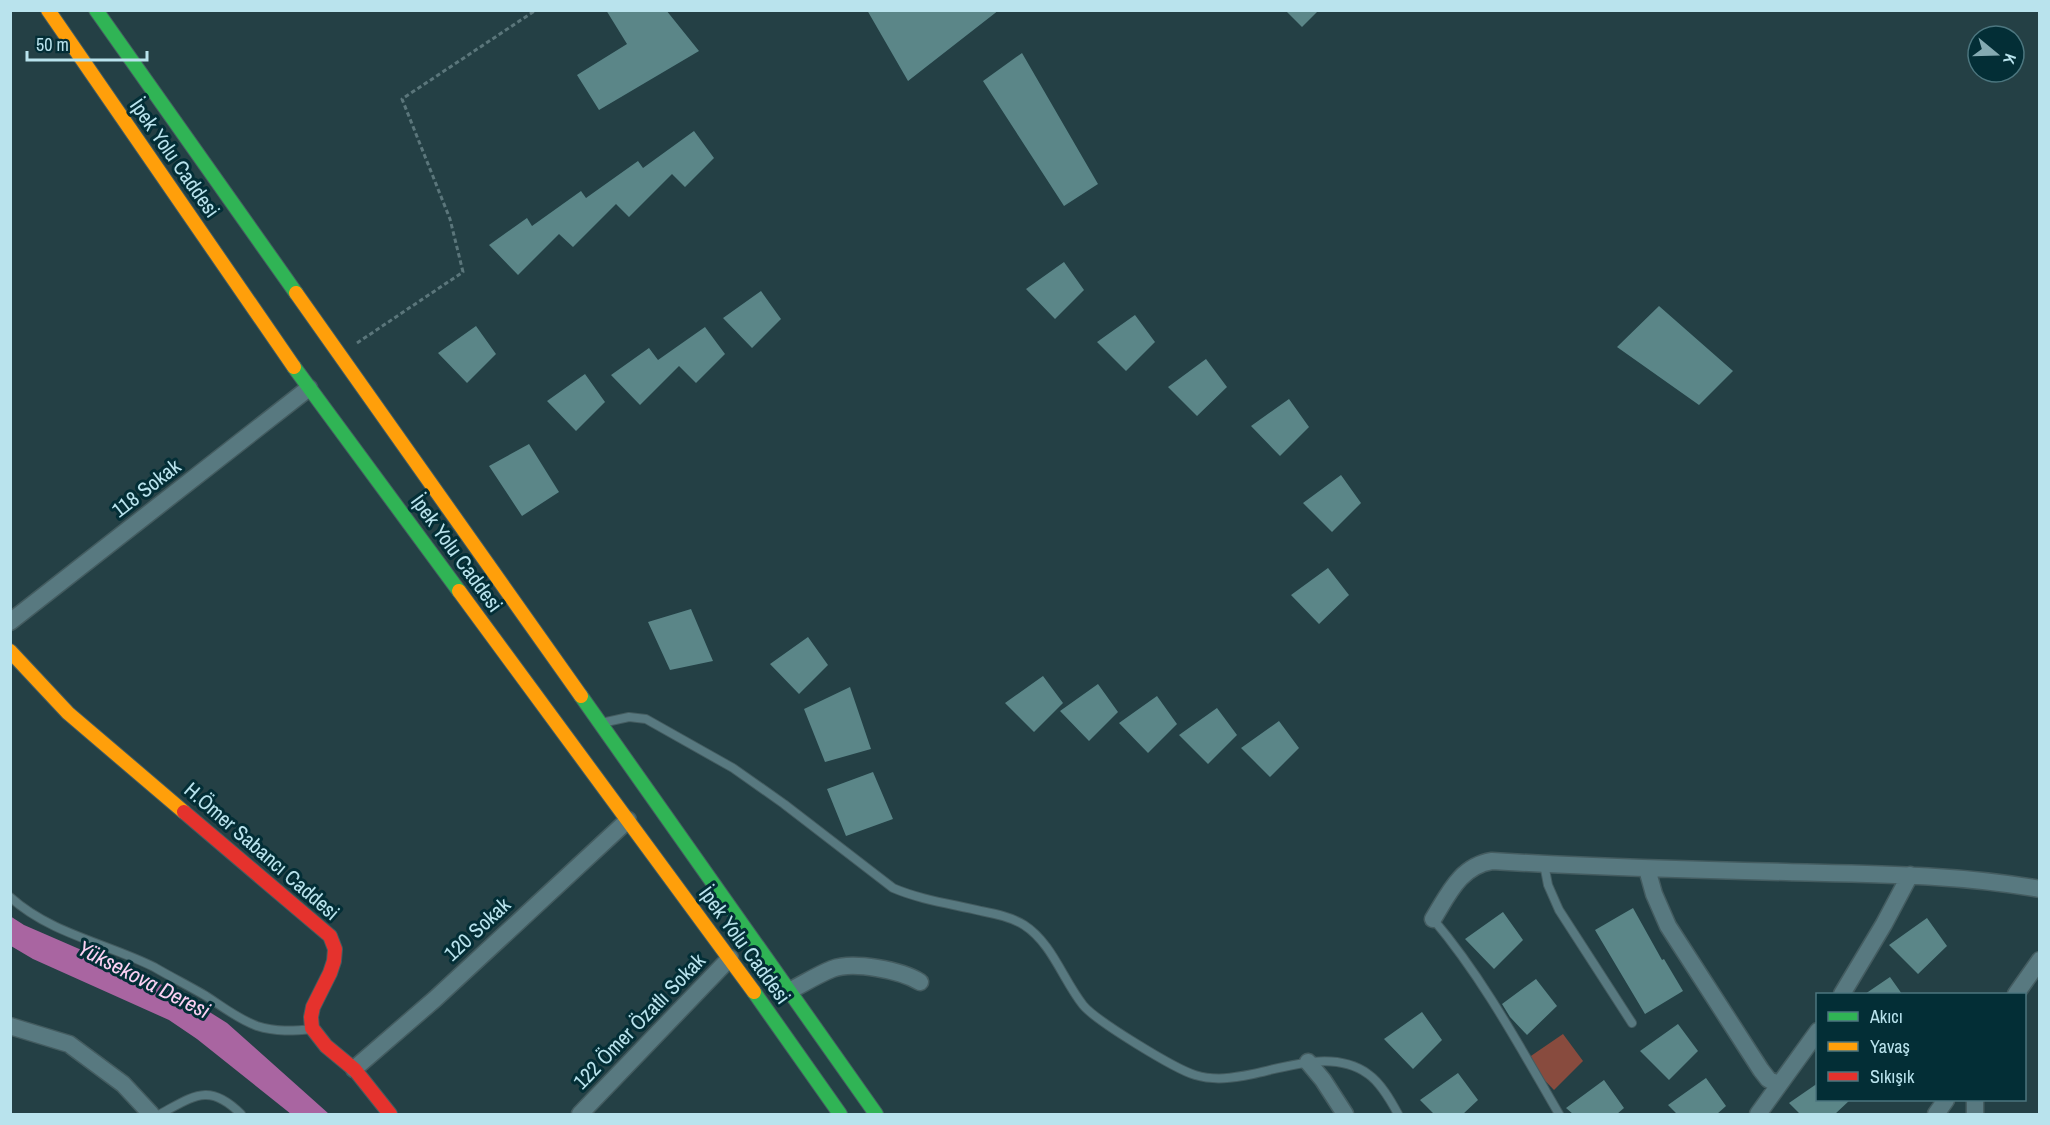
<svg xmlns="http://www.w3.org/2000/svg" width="2050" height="1125" font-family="'Archivo Narrow',sans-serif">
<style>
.green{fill:#884b3e}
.water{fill:#a965a1}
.building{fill:#5b8688}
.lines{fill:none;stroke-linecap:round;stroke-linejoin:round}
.lane-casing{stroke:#445c60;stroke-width:10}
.street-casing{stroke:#445c60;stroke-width:19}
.fast-casing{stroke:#445c60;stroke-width:16}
.slow-casing{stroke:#445c60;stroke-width:16}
.jam-casing{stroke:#445c60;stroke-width:16}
.path{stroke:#5b767b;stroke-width:3;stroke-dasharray:4.5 3;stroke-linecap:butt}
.lane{stroke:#587980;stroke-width:8}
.street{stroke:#587980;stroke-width:16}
.fast{stroke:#30b455;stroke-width:14}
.slow{stroke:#ff9f0a;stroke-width:14}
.jam{stroke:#e5322d;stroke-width:14}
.labels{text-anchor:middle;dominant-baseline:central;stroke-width:6;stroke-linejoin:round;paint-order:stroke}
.street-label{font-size:21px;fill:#b9e3ed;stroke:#032e36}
.water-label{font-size:22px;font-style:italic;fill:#fbd1f3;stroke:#032e36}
</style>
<rect width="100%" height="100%" fill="#244045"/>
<path class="green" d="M1563,1034L1583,1061L1554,1090L1525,1060Z"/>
<path class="water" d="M10,916L24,925L176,991L227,1023L329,1114H291L197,1039L169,1020L33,959L11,946Z"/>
<path class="building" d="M606,10H666L699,51L599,110L577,75L627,44Z
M867,10H999L908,81Z
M1285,10H1319L1302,27Z
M1022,53L1098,184L1064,206L983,81Z
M694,131L714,158L685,187L672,174L629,217L616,204L573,247L559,234L518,275L489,245L527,218L532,226L581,191L586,198L638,161L643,168Z
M1064,262L1084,290L1055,319L1026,289Z
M761,291L781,319L752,348L723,318Z
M1659,306L1733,371L1699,405L1617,347Z
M1135,315L1155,342L1126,371L1097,342Z
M476,326L496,354L467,383L438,353Z
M705,327L725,354L696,383L679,366L640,405L611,375L649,348L658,360Z
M1206,359L1227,387L1197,416L1168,387Z
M585,374L605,402L576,431L547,401Z
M1289,399L1309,427L1280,456L1251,426Z
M529,444L559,492L522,516L489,466Z
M1341,475L1361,503L1332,532L1303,503Z
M1328,568L1349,595L1319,624L1291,595Z
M691,609L713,661L670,670L648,622Z
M808,637L828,665L799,694L770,664Z
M1043,676L1063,703L1034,732L1005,703Z
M1098,684L1118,712L1089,741L1060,711Z
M850,687L871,749L825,762L804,709Z
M1157,696L1177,724L1148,753L1119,723Z
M1217,708L1237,735L1208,764L1179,735Z
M1279,721L1299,748L1270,777L1241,748Z
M873,772L893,819L846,836L827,789Z
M1633,908L1662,960L1664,959L1683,991L1645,1014L1595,930Z
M1503,912L1523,940L1494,969L1465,939Z
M1927,918L1947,946L1918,974L1889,945Z
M1890,977L1902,994H1865Z
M1536,979L1557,1006L1527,1035L1510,1017L1502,1004Z
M1422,1012L1442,1040L1413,1069L1384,1039Z
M1678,1024L1698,1051L1669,1080L1640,1051Z
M1458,1073L1478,1100L1463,1114H1434L1420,1100Z
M1706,1078L1726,1106L1717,1114H1677L1668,1105Z
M1604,1080L1624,1108L1617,1114H1573L1566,1108Z
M1818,1083V1100H1850L1835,1114H1800L1789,1103Z"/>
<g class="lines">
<g class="lane-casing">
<path id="lane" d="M606,722L629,717L646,719L733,768L784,804L893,888C921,900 952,904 981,911C996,914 1011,917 1024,925C1052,943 1063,980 1083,1005C1096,1021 1175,1069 1195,1075C1215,1081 1233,1078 1253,1074C1289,1066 1335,1050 1368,1074C1381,1083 1391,1101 1398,1114
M1544,864L1548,885L1559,910L1632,1023
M10,897C51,934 106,943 154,967C171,977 189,986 206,996C223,1007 238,1019 257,1026C276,1032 293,1031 312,1029
M1433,919C1483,978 1520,1047 1559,1114
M160,1114C194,1096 209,1082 241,1114"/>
</g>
<g class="street-casing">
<path id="street" d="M10,622L309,388
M1647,869L1654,894L1668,926L1761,1070L1768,1079L1778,1085
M1433,919C1448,895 1460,866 1492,861C1590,867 1688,870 1786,872C1871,874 1956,874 2040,889
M789,991C803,984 817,975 832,969C853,961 901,970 920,982
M1842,994L1884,924L1910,875
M2016,994L2040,960
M10,1026L69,1044L123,1084L151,1114
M1308,1062L1323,1080L1345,1114
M354,1069L435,999L628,820
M580,1114L730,958
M1758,1114L1818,1031
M1936,1114L1946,1100
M1975,1114V1100"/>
</g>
<g class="fast-casing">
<path id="fast" d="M96,10L296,293
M294,367L459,591
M581,696L876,1114
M754,992L840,1114"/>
</g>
<g class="slow-casing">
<path id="slow" d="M48,10L294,367
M296,293L581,696
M459,591L754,992
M10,651L68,713L184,812"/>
</g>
<g class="jam-casing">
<path id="jam" d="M184,812L330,936L335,949L334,961L330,973L313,1007L311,1017L312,1028L326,1046L355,1070L390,1114"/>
</g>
<path class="path" d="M357,343L463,272L450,219L402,99L536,10"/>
<use href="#lane" class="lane"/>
<use href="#street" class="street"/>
<use href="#fast" class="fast"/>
<use href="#slow" class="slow"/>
<use href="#jam" class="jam"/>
</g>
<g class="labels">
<g class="street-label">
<text transform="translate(175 158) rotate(55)">İpek Yolu Caddesi</text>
<text transform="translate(146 488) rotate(-38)">118 Sokak</text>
<text transform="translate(457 553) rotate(54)">İpek Yolu Caddesi</text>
<text transform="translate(262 851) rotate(41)">H.Ömer Sabancı Caddesi</text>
<text transform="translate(477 929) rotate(-43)">120 Sokak</text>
<text transform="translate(745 945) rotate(54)">İpek Yolu Caddesi</text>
<text transform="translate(639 1021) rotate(-46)">122 Ömer Özatlı Sokak</text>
</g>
<g class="water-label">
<text transform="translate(144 979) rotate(27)">Yüksekova Deresi</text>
</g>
</g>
<rect width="2050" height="1125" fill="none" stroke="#b9e3ed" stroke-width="24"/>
<rect x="1816" y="993" width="210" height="108" fill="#032e36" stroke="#4c767f" stroke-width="1.5"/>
<rect x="1828" y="1012" width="30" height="9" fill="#30b455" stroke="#4c767f" stroke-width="1.5"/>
<text x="1870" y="1023" font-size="18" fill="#b9e3ed">Akıcı</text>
<rect x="1828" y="1042" width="30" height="9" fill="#ff9f0a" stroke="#4c767f" stroke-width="1.5"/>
<text x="1870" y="1053" font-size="18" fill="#b9e3ed">Yavaş</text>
<rect x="1828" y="1072" width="30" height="9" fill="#e5322d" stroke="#4c767f" stroke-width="1.5"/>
<text x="1870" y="1083" font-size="18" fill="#b9e3ed">Sıkışık</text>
<g transform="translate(1996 54) rotate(109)"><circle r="28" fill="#032e36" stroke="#4c767f" stroke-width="1.5"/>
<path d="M0-4.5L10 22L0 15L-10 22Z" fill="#85aab2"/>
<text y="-9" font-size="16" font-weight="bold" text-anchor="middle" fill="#b9e3ed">K</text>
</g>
<path d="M27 51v9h120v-9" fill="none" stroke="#b9e3ed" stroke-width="3"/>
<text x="36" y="51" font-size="18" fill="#b9e3ed" stroke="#032e36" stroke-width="4.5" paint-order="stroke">50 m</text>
</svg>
